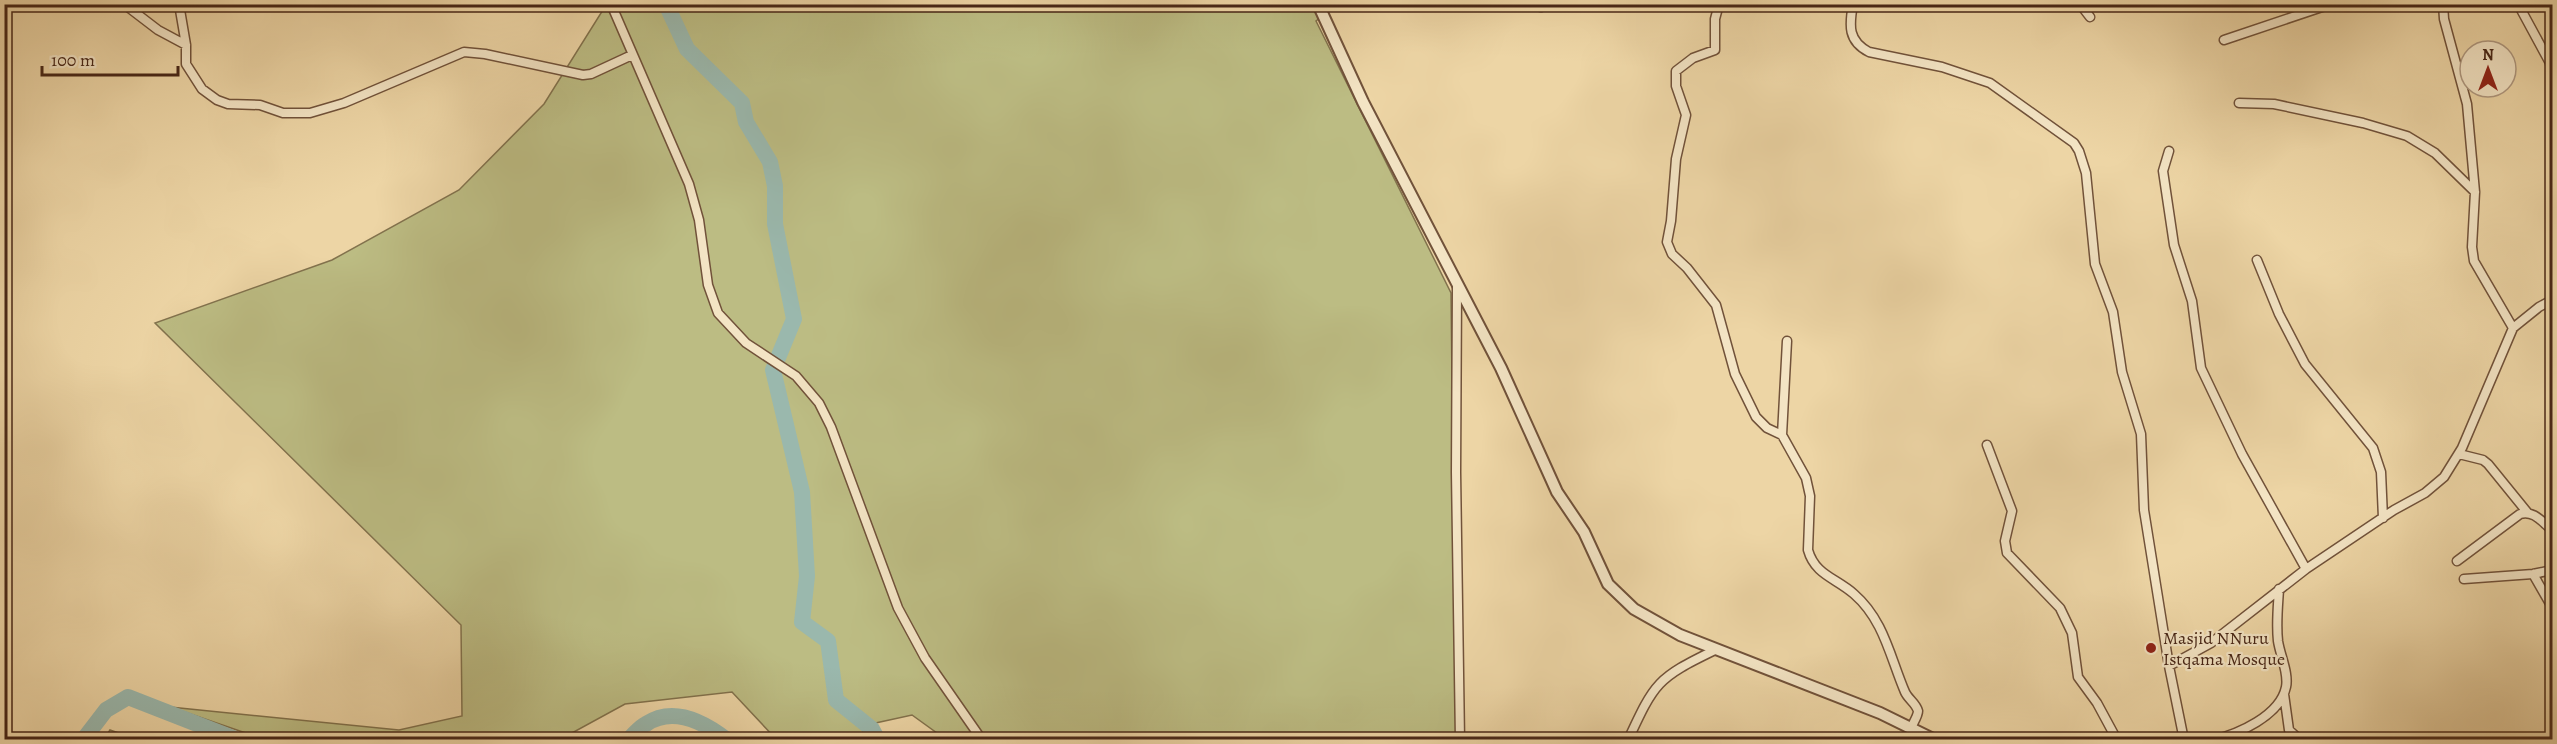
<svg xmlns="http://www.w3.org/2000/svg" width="2557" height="744" font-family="Alegreya,serif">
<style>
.green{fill:#bcbc83;stroke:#82724d;stroke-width:1.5}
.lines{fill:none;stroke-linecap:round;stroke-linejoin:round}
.river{stroke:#9ab8ad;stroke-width:16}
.minor-casing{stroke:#71523a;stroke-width:11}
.tertiary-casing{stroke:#71523a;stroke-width:14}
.minor{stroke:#f3e4c4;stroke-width:8}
.tertiary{stroke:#f3e4c4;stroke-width:10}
.poi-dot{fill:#8f2418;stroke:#f3e4c4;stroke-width:2}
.labels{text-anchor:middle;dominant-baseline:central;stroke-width:4.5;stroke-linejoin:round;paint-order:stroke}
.poi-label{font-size:18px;fill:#482717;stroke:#f3e4c4;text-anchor:start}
</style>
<rect width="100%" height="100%" fill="#edd5a5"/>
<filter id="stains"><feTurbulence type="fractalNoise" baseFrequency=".00333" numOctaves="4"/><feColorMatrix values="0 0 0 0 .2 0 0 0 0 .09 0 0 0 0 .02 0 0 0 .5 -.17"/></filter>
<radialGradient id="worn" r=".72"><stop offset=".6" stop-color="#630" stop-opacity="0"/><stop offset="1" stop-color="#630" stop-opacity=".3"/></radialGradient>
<path class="green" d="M606,5H1337L1316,21L1451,293L1456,739L942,740L941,736L912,715L871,724L856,739H776L732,692L625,704L561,739H263L170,707L399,730L462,716L461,625L155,323L332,260L459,190L544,104Z
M110,730L136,739H104Z"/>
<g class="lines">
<path class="river" d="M666,4L687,49L742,103L746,122L770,162L775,186V224L794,319L773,370L802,492L807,576L802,622L828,641L836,700L872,729L878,740
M83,740L106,710L128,697L238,740
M628,740C634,735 639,727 646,724C673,706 704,722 727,740"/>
<g class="minor-casing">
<path id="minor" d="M124,4L158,30L186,45
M179,4L186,45V64L202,89L217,100L228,104L260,105L283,113H310L344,103L464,52L485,54L583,75L591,74L632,55
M611,4L689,184L699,220L708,285L718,313L746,343L796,376L819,403L831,427L898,608L925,658L982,740
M1538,4L1541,7
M1719,4L1715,19V50L1693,58L1676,71V86L1686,115L1676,159L1671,221L1667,242L1672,254L1687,268L1716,305L1735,374L1756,417L1767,428L1782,435
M1853,4C1849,26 1848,41 1869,52L1942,67L1990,83L2074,143L2079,151L2086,173L2095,264L2113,312L2122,372L2141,434L2144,510L2169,666L2184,740
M2080,4L2090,17
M2443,4L2444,19L2467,104L2475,192L2472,247L2474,261L2513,328
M2518,4L2550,63
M2224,40L2331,4
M2552,53L2550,63L2552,74
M2239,103L2274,104L2363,123L2407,136L2435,153L2475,192
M2169,151L2163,171L2174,245L2192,301L2201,368L2242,454L2306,569
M2257,260L2279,314L2305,364L2373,448L2381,472L2383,518
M1457,287L1456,472L1460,740
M1787,341L1782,435L1806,478L1810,496L1808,550C1815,575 1836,578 1854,594C1884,620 1890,657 1905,692C1908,699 1916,703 1918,711C1918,716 1913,723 1911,728
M1987,445L2012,511L2005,541L2007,553L2060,608L2072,633L2078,677L2097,703L2117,740
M2459,454L2483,460L2488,464L2527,512
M2457,561L2520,514C2534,510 2542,522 2552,530
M2533,574L2552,607
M2464,579L2533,574L2552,570
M2169,666L2211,643L2306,569L2394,510L2425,493L2444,477L2462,448L2513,328L2539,307L2552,300
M2284,694L2289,730L2300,740
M1628,740C1655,682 1657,678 1715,650
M2213,740C2238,734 2280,716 2286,687C2289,673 2280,655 2278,641C2276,624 2278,606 2279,589"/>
</g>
<g class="tertiary-casing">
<path id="tertiary" d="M1318,4L1363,102L1501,368L1557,492L1584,532L1608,584L1634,609L1680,635L1880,713L1935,740"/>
</g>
<use href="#minor" class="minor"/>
<use href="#tertiary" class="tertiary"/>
</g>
<circle class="poi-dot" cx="2151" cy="648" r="6"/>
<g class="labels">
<g class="poi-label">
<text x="2163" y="638">Masjid NNuru<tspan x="2163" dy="21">Istqama Mosque</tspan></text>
</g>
</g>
<rect width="2557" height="744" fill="none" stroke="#edd5a5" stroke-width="24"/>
<rect x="6" y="6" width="2545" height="732" fill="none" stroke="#482717" stroke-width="3"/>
<rect x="12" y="12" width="2533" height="720" fill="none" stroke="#482717" stroke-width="1.5"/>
<g transform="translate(2488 69)"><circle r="28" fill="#f3e4c4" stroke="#af987f" stroke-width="1.5"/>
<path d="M0-4.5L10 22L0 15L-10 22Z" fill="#8f2418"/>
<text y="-9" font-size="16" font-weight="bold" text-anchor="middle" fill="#482717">N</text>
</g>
<path d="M42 66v9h136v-9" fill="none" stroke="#482717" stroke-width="3"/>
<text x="51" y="66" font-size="18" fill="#482717" stroke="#f3e4c4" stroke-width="4.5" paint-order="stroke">100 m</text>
<rect width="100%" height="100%" filter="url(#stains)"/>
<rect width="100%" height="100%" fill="url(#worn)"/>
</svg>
